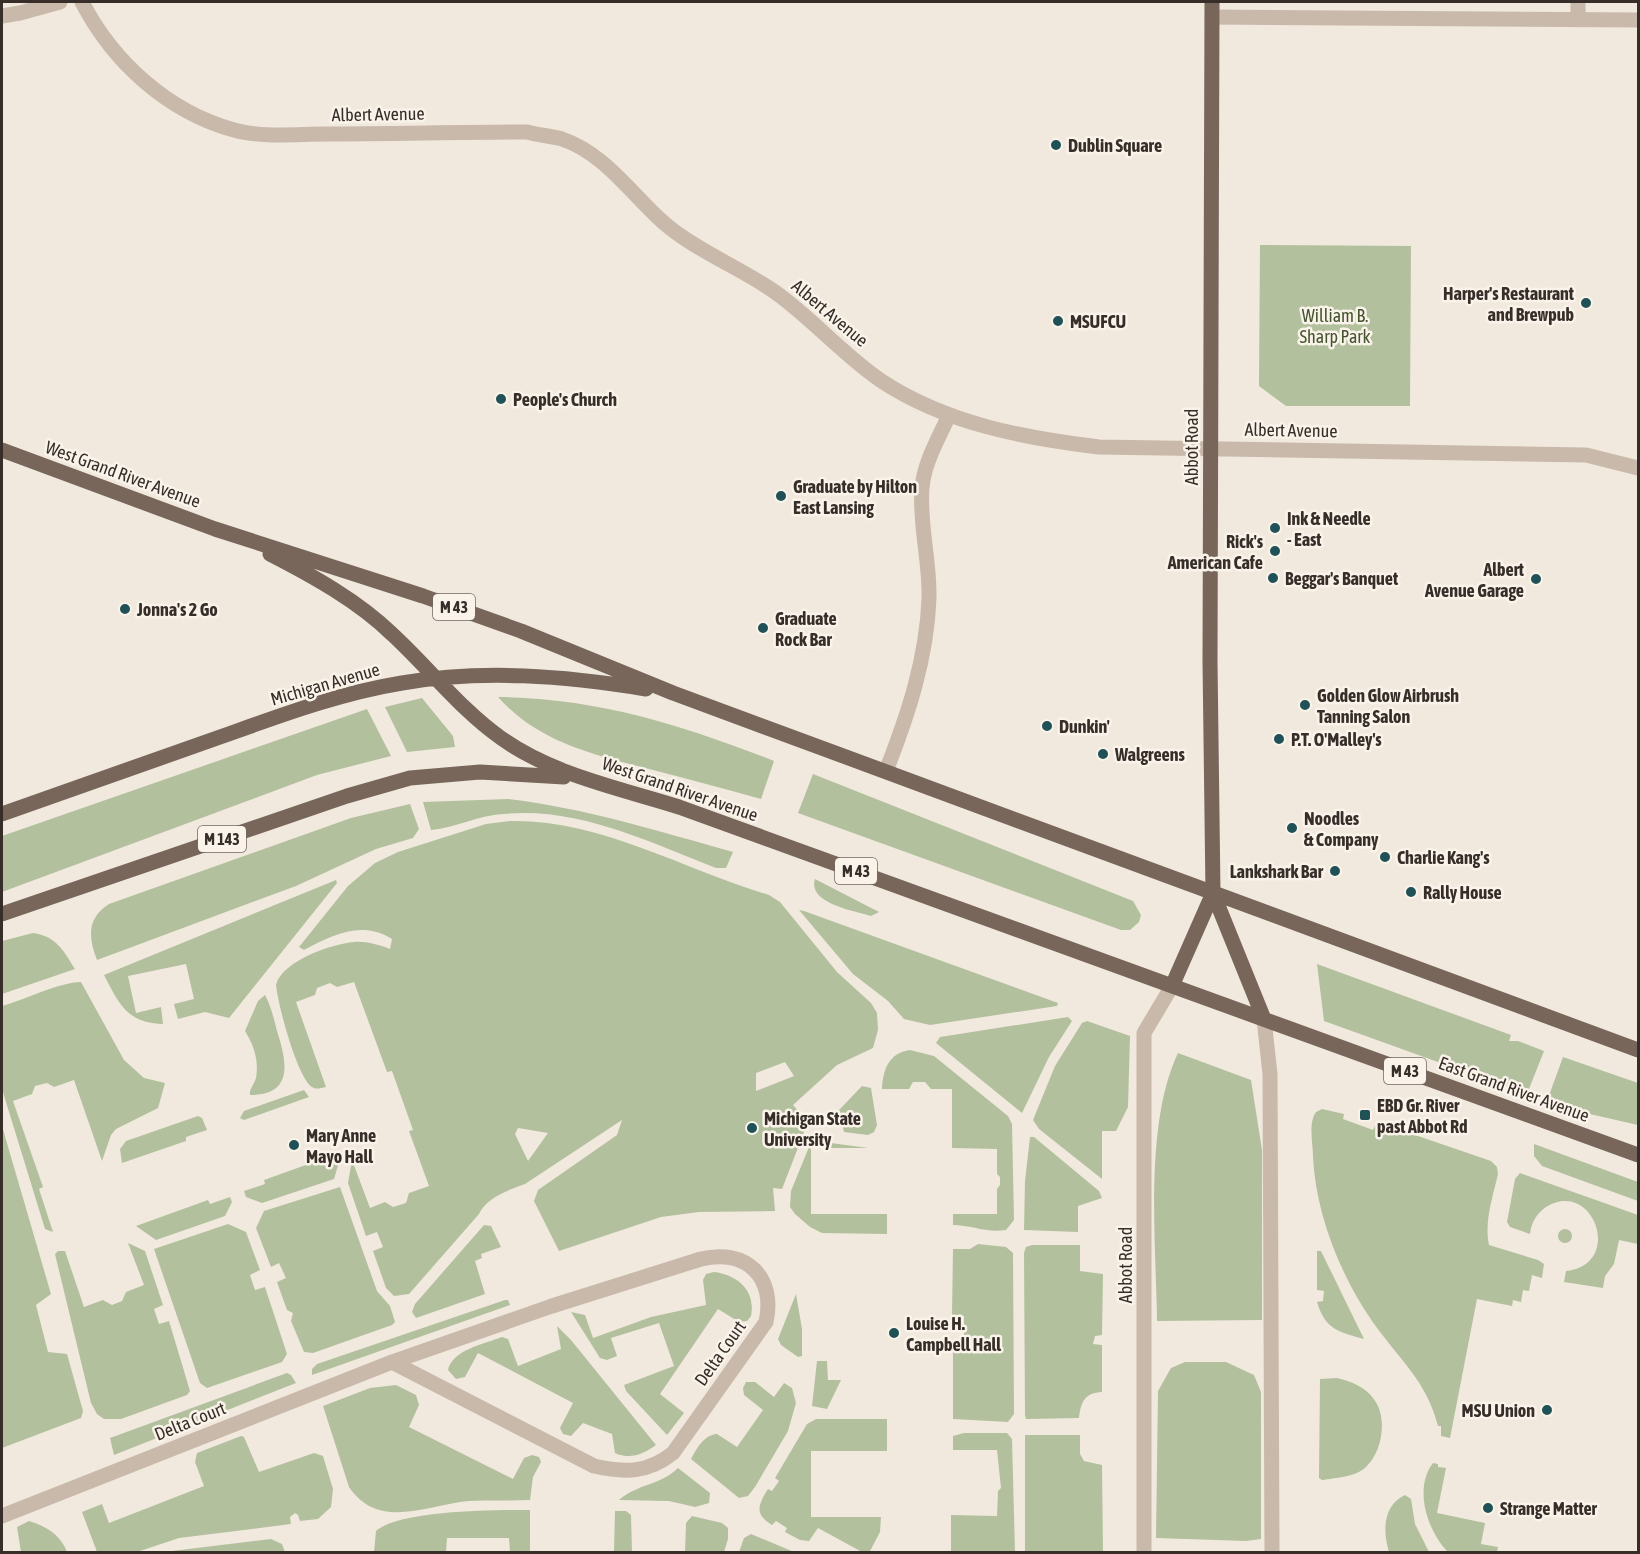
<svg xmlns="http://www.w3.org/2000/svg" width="1640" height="1554" font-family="'Asap Condensed',sans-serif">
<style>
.green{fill:#b3c09e;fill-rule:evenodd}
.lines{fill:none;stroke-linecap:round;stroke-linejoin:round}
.minor{stroke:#c9b9aa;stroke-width:15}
.major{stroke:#78665b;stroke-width:15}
.poi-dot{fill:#205157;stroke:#f9f3ea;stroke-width:2}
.labels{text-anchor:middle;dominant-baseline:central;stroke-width:5;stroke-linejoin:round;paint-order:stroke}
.shield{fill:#f9f3ea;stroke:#716963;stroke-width:1.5}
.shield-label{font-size:16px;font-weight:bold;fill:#372e29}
.street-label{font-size:18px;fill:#372e29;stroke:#f9f3ea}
.poi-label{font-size:18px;font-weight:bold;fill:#372e29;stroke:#f9f3ea;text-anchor:start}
.park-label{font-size:18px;fill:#44542e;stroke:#f9f3ea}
</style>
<rect width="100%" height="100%" fill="#f1e9de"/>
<path class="green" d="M1260,245L1411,246L1410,406H1286L1259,386Z
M498,697C598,698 682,725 774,761L761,799C725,789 689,779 653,770C595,755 539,743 498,697Z
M422,698L453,736L455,747L407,752L385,707Z
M367,709L391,756L317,775L2,892V836Z
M813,774L1133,901L1141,915L1139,922L1130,930H1121L798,813Z
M508,799C585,808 658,831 733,852L726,868H716C646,841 579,807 503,814C478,815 456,828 431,830L423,802Z
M410,804L419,829L413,838L376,849L296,886L97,960C88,937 87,918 109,904L351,818Z
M510,821C600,819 685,870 769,895L780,902L837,972L871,1003L877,1013L878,1030L873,1048L837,1065L793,1105L808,1122L782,1189L773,1188L775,1211L699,1212L661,1217L559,1251L534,1201L538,1190L617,1135L622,1120L525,1184C508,1190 486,1198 479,1214L409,1294L394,1296L386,1288L373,1251L383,1247L377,1232L366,1236L348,1183L352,1160L370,1208L385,1202L393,1207L406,1203L409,1193L429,1186L409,1131L413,1130L392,1071L387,1072L354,982L337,987L330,983L317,988L315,995L296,1002L326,1087C320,1088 317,1090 312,1087C297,1077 278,1005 276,985C282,961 331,944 354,942C366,941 379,945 390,949L392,939C361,920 333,935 304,950L299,947L348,886L375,863L398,852L486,824ZM785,1062L794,1076L756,1091V1073ZM518,1128L548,1133L528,1161L515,1134Z
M815,879L879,912L871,916C854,911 807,903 815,879Z
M336,880L337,883L229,1018L205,1012L178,1019L174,1004L194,999L186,964L128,976L136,1013L161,1007L163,1024C127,1023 119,1004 104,975Z
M799,910L804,911L1058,1003L1057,1006L930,1025L904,1019L888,1001L853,974Z
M33,933C56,936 64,951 75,969L2,994V941Z
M1317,964L1511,1035L1509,1041H1518L1544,1051L1527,1094L1324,1021Z
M81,982L124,1060L144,1078L165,1083L158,1108L116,1129L111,1135L102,1161L74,1080L54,1087L47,1083L35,1086L32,1094L13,1101L43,1187L39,1189L53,1232L45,1229L2,1089V1006C24,1000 60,982 81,982Z
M265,995C271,1006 274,1019 277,1031C287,1062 294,1095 250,1095C249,1089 254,1085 256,1078C259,1061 254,1045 245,1031L258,1001Z
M1068,1017L1072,1021L1049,1057L1022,1113L936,1043L940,1037Z
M1087,1021L1130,1036L1128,1107L1116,1131H1102V1179L1039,1129L1033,1120L1055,1066L1082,1023Z
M910,1050L934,1056L1008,1116L1012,1124L1014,1220L1006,1230C986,1233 971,1225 953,1225V1214H997V1189L1000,1185V1177L997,1174V1149L952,1148V1089H931L925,1082H913L909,1089H882C883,1069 889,1053 910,1050Z
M1178,1053L1251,1080L1262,1150V1320L1157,1321C1156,1242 1144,1124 1178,1053Z
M1563,1057L1638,1083V1125L1581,1112L1547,1101Z
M862,1086L871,1088L877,1125L874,1132L868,1135L844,1132L839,1110Z
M304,1090L309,1097L244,1120L240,1118L244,1111Z
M1322,1109L1344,1114L1343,1119L1373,1130L1377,1122L1491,1161L1497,1167L1498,1174C1493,1196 1484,1222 1489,1245L1538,1260L1544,1264L1542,1278L1532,1275L1529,1291L1523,1290L1521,1302L1513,1300L1512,1306L1477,1299L1450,1438L1441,1436V1426H1438C1428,1387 1408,1368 1384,1337C1345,1288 1316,1219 1313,1157C1313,1143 1308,1123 1316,1112Z
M198,1116L202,1118L207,1130L186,1137V1141L122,1163L120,1149L126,1141Z
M2,1126L51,1294L36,1305L48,1352L67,1354L83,1411L81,1418L2,1448Z
M1030,1137H1034L1099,1191L1102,1198L1078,1206V1232L1024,1230L1025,1181Z
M816,1141L868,1148H811V1214H887V1234L822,1233L810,1227L795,1214L790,1207L791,1191L809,1147Z
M1534,1144L1638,1182V1201L1542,1166L1534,1156Z
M342,1152L334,1179L262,1203L246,1197L244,1191L265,1184L264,1180Z
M1520,1173L1638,1215V1244L1619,1240L1614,1264L1605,1276L1603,1288L1564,1282L1566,1271C1625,1264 1593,1178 1546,1207C1537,1213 1531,1223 1530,1234L1510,1227L1507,1222L1515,1179Z
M340,1187L377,1291L390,1306L395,1322L392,1325L313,1353L304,1352L291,1321L293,1313L287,1310L277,1282L286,1278L279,1263L271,1267L256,1228L264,1211Z
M230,1197L232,1202L225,1216L156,1240L136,1226L208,1200L210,1204Z
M228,1224L246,1232L260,1270L250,1275L255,1290L265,1287L287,1354L282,1362L207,1388L200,1383L154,1249Z
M484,1225L491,1226L501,1247L481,1254L482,1258L475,1261L485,1294L416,1318L412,1312L415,1304Z
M1558 1236a7 7 0 1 1 14 0a7 7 0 1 1-14 0Z
M128,1243L145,1251L163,1305L154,1309L159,1324L169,1321L190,1391L187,1395L121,1419H104L97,1414L91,1403L55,1254L58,1251H65L84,1307L103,1300L112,1305L122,1301L126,1292L144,1285Z
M978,1244L1006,1247L1013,1253L1014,1414L1008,1422L953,1419V1350H964V1316L952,1315L953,1249H970Z
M1032,1245H1080V1271L1103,1274L1102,1335L1095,1336L1093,1344L1102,1345V1392C1085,1393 1081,1401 1079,1418L1026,1419L1025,1415L1024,1253L1026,1247Z
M1317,1251H1321L1364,1339C1338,1332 1325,1329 1317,1302L1323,1301L1324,1291L1317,1290Z
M714,1272C738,1275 756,1291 751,1316L747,1321L739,1322L718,1309L660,1394L684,1413L667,1435L626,1391L624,1385L674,1366L659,1323L611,1338L617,1356L607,1360L600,1358L571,1312L585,1315L593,1338L651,1317L706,1305L703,1280L706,1274Z
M796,1294L802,1329V1356L798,1357L781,1345L778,1339Z
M505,1300H508L510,1305L312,1375V1369L317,1364Z
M557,1326L571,1340L656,1445C644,1454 630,1460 615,1453L612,1434L583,1423L571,1436L563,1434L560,1428L573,1403L478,1353L465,1377L456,1379L448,1370C452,1350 484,1344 502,1337L508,1339L518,1366L561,1349Z
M817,1361H827L828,1380H841L827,1409L812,1406Z
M1185,1362H1226L1254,1375L1261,1392V1539L1246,1541L1156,1538L1158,1391L1171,1368Z
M287,1373L291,1375L296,1383L114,1455L110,1438Z
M1337,1378C1350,1381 1364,1386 1373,1398C1388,1416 1383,1451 1366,1467C1356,1477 1335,1478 1322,1480L1319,1478L1320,1379Z
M746,1382H755L774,1397L784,1383L792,1388L796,1403L788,1431L755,1487L748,1496L739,1498L691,1459C697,1448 704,1435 717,1434L737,1447L763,1410L744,1395L743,1388Z
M396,1385L416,1395L419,1405L409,1427L513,1479L524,1458L532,1455L539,1457L541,1462L533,1477L530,1500C510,1501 490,1500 469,1501C426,1505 379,1531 349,1487L323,1406L370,1388Z
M816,1419H887V1451H811V1517H881L880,1532L870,1551L862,1552L818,1528L809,1541L800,1540L785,1532L787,1528L776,1521L772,1525C754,1514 758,1505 768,1489L772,1491L779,1481L775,1478L807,1424Z
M964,1433H1007L1012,1439L1015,1552H951V1515L997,1516L998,1491L1001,1488L997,1450H953V1436Z
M1025,1435H1080V1454L1084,1461L1102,1465L1103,1552H1025Z
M241,1436L244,1437L259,1472L314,1453L323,1456L333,1489L331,1507L318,1519L300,1521L298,1515L295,1513L290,1517L291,1524L179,1538L137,1552H97L82,1512L102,1504L109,1523L204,1486L195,1462L197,1453Z
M1433,1463L1438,1464V1467L1446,1468L1437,1513L1485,1523L1481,1544L1498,1547L1497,1552H1448C1428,1532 1413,1489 1433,1463Z
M678,1468L710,1493L709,1503L695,1507L669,1501L619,1500C637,1484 661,1485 678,1468Z
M1405,1495L1411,1499L1415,1524L1429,1552H1389C1383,1532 1382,1506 1405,1495Z
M530,1510V1552H510L509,1538H447L446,1552H374L376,1531C400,1510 496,1510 530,1510Z
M615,1511H626L631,1515L632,1552H614Z
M692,1516L722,1523L728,1528V1539L724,1552H685L686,1523Z
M29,1521C46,1526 61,1535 67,1552H21L17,1527Z
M751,1534L794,1552H739L744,1538Z
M271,1539L282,1544L285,1552H164Z"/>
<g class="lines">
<path class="minor" d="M82,2C113,62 168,112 234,130C262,138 297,134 325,134C392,134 460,132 527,132C538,135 551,136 562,139C612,156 639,208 681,236C711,257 745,271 775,292C813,319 844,356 883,382C948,424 1024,438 1099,447L1586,455L1638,468
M1578,2V20
M2,16L20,13L60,2
M1212,17L1638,20
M886,771C908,715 927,658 929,598C930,561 919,524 922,488C924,462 939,438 949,415
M1264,1019L1270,1074L1272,1552
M2,1516L392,1362L552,1306L701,1259C746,1248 776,1277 766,1322L673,1453C648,1473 625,1473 594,1466L392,1362
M1144,1552V1033L1172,986"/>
<path class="major" d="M1212,2L1210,661L1213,893L1264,1019
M2,450L215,529L423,596L521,631L673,693L1638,1050
M270,554C313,576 358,601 392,634C429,668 460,709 501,738C553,775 619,788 679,807L1638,1155
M2,814C74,788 147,763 220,737C279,716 340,693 402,683C483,669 565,676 646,689
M2,914L347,796L410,778L480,772L564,777
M1172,986L1213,893"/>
</g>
<g class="poi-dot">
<circle cx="1056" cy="145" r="6"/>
<circle cx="1586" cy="303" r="6"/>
<circle cx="1058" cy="321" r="6"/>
<circle cx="501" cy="399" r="6"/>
<circle cx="781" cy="496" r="6"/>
<circle cx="1275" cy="528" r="6"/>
<circle cx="1275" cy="551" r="6"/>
<circle cx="1273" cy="578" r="6"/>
<circle cx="1536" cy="579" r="6"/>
<circle cx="125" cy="609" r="6"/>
<circle cx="763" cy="628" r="6"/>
<circle cx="1305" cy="705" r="6"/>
<circle cx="1047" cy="726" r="6"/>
<circle cx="1279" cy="739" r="6"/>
<circle cx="1103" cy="754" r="6"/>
<circle cx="1292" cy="828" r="6"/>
<circle cx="1385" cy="857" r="6"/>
<circle cx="1335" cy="871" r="6"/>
<circle cx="1411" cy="892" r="6"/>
<rect x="1359" y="1109" width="12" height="12" rx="3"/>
<circle cx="752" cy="1128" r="6"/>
<circle cx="294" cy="1145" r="6"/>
<circle cx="894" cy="1333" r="6"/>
<circle cx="1547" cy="1410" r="6"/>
<circle cx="1488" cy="1508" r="6"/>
</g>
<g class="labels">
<g class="shield">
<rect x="433" y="594" width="42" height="26" rx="4.5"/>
<rect x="198" y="826" width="48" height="26" rx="4.5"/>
<rect x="835" y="858" width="42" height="26" rx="4.5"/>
<rect x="1384" y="1058" width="42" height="26" rx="4.5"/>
</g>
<g class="shield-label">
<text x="454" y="607">M 43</text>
<text x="222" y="839">M 143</text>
<text x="856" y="871">M 43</text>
<text x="1405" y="1071">M 43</text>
</g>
<g class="street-label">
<text transform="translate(378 114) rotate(-1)">Albert Avenue</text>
<text transform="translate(830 313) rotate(40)">Albert Avenue</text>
<text transform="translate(1291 430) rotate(1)">Albert Avenue</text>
<text transform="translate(1191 447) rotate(-90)">Abbot Road</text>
<text transform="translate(123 474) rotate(20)">West Grand River Avenue</text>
<text transform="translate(325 684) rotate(-16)">Michigan Avenue</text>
<text transform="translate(680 789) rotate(19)">West Grand River Avenue</text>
<text transform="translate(1514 1089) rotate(20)">East Grand River Avenue</text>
<text transform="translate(1125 1265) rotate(-90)">Abbot Road</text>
<text transform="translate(720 1353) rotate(-55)">Delta Court</text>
<text transform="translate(190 1421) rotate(-22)">Delta Court</text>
</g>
<g class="poi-label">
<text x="1068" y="145">Dublin Square</text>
<text x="1574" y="293" text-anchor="end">Harper's Restaurant<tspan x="1574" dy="21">and Brewpub</tspan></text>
<text x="1070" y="321">MSUFCU</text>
<text x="513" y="399">People's Church</text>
<text x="793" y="486">Graduate by Hilton<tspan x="793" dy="21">East Lansing</tspan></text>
<text x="1287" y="518">Ink &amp; Needle<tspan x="1287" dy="21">- East</tspan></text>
<text x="1263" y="541" text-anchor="end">Rick's<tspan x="1263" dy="21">American Cafe</tspan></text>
<text x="1524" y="569" text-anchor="end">Albert<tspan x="1524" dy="21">Avenue Garage</tspan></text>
<text x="1285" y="578">Beggar's Banquet</text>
<text x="137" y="609">Jonna's 2 Go</text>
<text x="775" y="618">Graduate<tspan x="775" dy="21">Rock Bar</tspan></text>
<text x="1317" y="695">Golden Glow Airbrush<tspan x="1317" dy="21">Tanning Salon</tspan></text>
<text x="1059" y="726">Dunkin'</text>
<text x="1291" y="739">P.T. O'Malley's</text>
<text x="1115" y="754">Walgreens</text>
<text x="1304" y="818">Noodles<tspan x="1304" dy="21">&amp; Company</tspan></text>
<text x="1397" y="857">Charlie Kang's</text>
<text x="1323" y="871" text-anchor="end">Lankshark Bar</text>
<text x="1423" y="892">Rally House</text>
<text x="1377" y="1105">EBD Gr. River<tspan x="1377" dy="21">past Abbot Rd</tspan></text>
<text x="764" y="1118">Michigan State<tspan x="764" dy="21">University</tspan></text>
<text x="306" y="1135">Mary Anne<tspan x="306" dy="21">Mayo Hall</tspan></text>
<text x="906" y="1323">Louise H.<tspan x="906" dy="21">Campbell Hall</tspan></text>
<text x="1535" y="1410" text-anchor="end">MSU Union</text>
<text x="1500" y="1508">Strange Matter</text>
</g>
<g class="park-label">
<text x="1335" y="315">William B.<tspan x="1335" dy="21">Sharp Park</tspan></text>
</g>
</g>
<rect width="1640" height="1554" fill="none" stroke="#372e29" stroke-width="6"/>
</svg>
